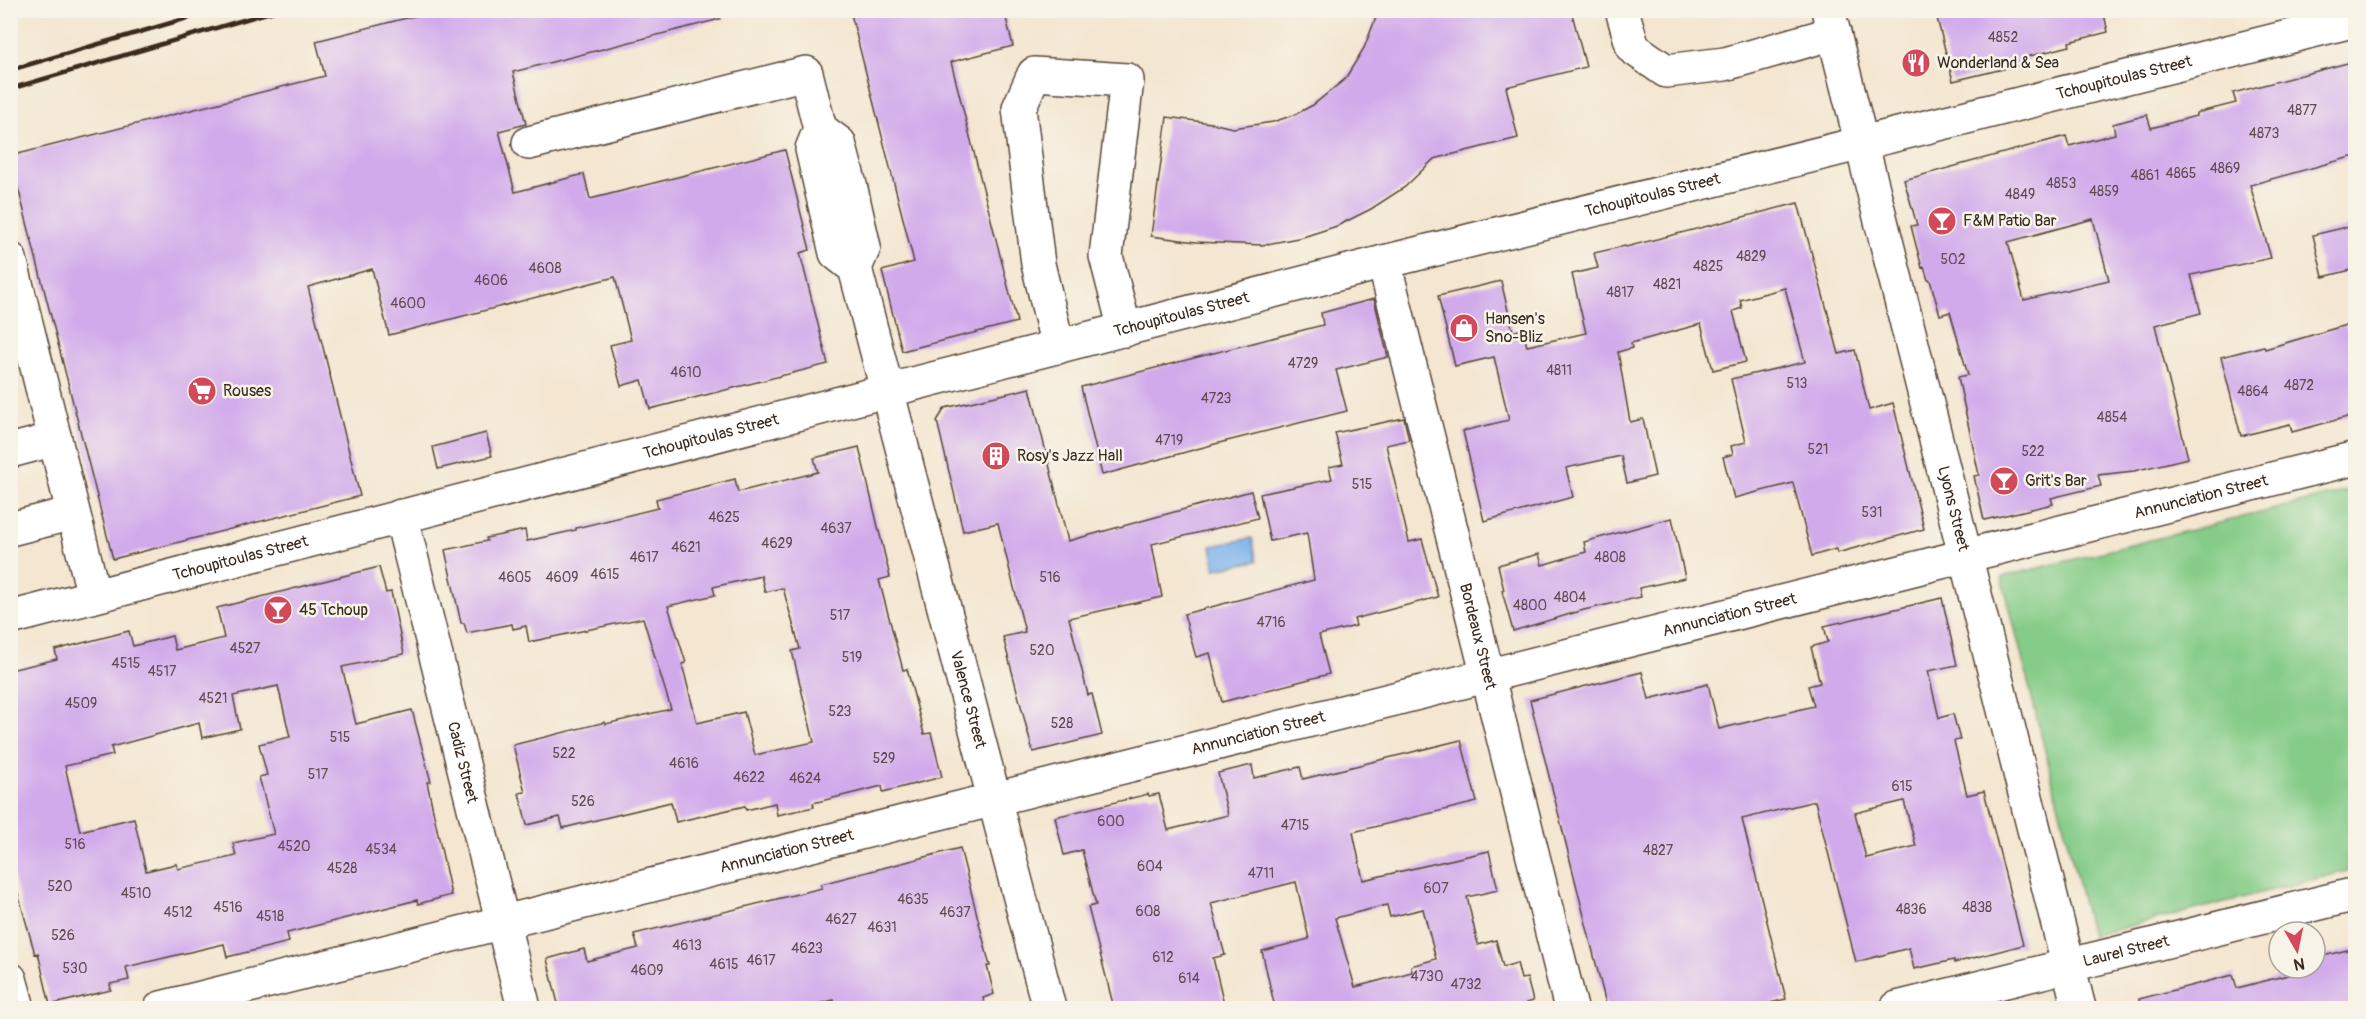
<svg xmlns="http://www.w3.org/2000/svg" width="2366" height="1019" font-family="Pangolin,sans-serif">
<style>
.green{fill:#85cc88;stroke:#607b53;stroke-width:1.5}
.water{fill:#7eb4ed;stroke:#5c6f86;stroke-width:1.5}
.building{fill:#d1aaeb;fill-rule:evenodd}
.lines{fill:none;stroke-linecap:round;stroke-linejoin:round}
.minor-casing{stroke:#574639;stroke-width:36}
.minor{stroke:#fff;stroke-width:33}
.rail{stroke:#3b2a1e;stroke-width:4.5}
.labels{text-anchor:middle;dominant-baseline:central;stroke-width:5;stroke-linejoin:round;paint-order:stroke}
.number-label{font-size:14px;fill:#604a51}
.poi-label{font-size:16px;fill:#3b2a1e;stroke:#f7f3e8;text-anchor:start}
.street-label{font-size:16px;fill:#3b2a1e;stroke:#f7f3e8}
</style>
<rect width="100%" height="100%" fill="#f7f3e8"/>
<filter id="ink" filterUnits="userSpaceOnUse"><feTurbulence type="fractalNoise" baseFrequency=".0167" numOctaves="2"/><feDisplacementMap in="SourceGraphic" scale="12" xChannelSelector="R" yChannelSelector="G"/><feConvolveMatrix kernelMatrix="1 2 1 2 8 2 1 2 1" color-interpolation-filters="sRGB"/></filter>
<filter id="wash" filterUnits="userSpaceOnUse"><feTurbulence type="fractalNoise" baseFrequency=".008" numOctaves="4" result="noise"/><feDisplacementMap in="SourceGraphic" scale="24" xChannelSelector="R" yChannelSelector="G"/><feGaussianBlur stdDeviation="1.35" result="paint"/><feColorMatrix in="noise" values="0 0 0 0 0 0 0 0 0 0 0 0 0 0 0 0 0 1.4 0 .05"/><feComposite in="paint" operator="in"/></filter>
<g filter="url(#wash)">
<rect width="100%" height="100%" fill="#f4e6d0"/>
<path class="green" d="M2355,489V869L2091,936L2002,577Z"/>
<path class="water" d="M1252,538L1257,561L1215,569L1211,546Z"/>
<g id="blocks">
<path class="building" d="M438,10H719L720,19L513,72L526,124L499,131L515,192L584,174L590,199L785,150L810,250L800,253L828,364L650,409L642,380L621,386L610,345L631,340L615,277L389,335L372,269L308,287L360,496L113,559L10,156L325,76L316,41Z
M850,10H1004L1013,46L951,62L1017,322L902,351L882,271L914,262Z
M1379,10H1571L1586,67L1506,87L1518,138L1434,159L1405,187L1371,209L1337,226L1303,237L1262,245L1196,242L1151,236L1167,117L1211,123L1233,128L1273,122L1294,115L1313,105L1345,79L1364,48Z
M1935,10H2103L2108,32L2069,42L2070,46L2026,57L2028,63L1953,81Z
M2355,61V156L2250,185L2271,258L2191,275L2201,313L2155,325L2188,458L2134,471L2098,475L2101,486L2051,498L2053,504L1984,520L1974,476L1979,475L1958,377L1968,375L1950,312L1940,315L1930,280H1928L1924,267L1922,268L1911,226L1917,225L1904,180L2066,136L2069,146L2115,134L2113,124L2147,115L2151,128L2196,116V113L2236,103L2233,93ZM2093,219L2109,280L2024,300L2008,242Z
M1798,203L1839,354L1855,350L1869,410L1893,403L1924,529L1837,553L1836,549L1812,556L1793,483L1734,498L1723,457L1733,454L1731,446L1746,442L1731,379L1805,362L1785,288L1740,300L1742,308L1733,311L1746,362L1713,370L1701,324L1631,343L1632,348L1618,352L1630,422L1643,419L1655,476L1627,483L1621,456L1566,468L1573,497L1484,521L1463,431L1509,420L1494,357L1455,366L1438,296L1501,281L1513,332L1522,329L1527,346L1586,333L1572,274L1598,268L1594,253L1625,246L1626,247Z
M2355,225V269L2323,277L2313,235Z
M1374,299L1388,357L1336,370L1347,411L1215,444L1102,475L1081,387L1323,325L1321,313Z
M2346,325L2355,360V415L2292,432L2290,424L2241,436L2221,357L2264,346L2265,349Z
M1030,388L1068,541L1251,491L1258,518L1152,544L1162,597L1069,618L1088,695L1092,694L1102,735L1033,752L1003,637L1025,632L998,523L963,531L937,421L945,408Z
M1404,418L1409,440L1386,445L1409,542L1422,539L1438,597L1354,619L1356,626L1319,635L1329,674L1222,702L1210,653L1196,657L1184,614L1314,580L1307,533L1270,541L1260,494L1332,479L1329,467L1343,464L1335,433Z
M486,433L492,456L438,469L433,447Z
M859,447L890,577L879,580L903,670L907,669L924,734L931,733L942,777L883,792L882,786L813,803L814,807L777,815L775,803L746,810L745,806L676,822L671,802L563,828L560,817L527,825L519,793L525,792L513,745L605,722L606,724L671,709L643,618L529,642L526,626L513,629L512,624L467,633L464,623H461L445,550L487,541L486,538L525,530L527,541L576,530V528L658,508L656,499L735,479L738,492L818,472L814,458ZM761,576L765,592L783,588L800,649L792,651L814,742L755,755L744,712L697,723L682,664L686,663L668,606L715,595L713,587Z
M1672,518L1685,578L1639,588L1641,597L1584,610L1513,631L1502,591L1504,590L1498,565L1539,554L1542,565L1586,552L1584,542Z
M379,567L386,593L391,592L404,654L342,667L356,724L412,710L431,782H427L451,895L418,904L417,900L287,933L289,942L227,957L224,944L126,967L129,980L110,984L111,990L50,1005L38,953L35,954L10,865V670L57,659L55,650L129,631L133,646L172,636L175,650L224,638L217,608ZM278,686L290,737L259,744L267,775L259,777L274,834L233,843L236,856L178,869L176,864L146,871L134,818L80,831L65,766L113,755L111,747L199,723L202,738L240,729L233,696Z
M1942,598L1957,665L1928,671L1939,718L1953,714L1960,740L1954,741L1967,795L1984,791L2023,945L1954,963V960L1914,969L1909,948L1856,962L1815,801L1742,819L1786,999L1750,1008H1607L1530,700L1642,672L1649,699L1708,684L1719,729L1814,706L1808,686L1820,683L1811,647L1828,642L1824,626ZM1904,801L1916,846L1866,858L1855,813Z
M1461,740L1477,802L1353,832L1363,880L1489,851L1498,890L1467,897L1478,945L1496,940L1503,967L1517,963L1521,979L1527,978L1533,1001L1526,1003L1528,1008H1275L1262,951L1309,939L1296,882L1211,903L1225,955L1213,958L1225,1008H1114L1088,907L1096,905L1082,850L1064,855L1055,817L1148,794L1149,796L1159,794L1168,830L1228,815L1218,773L1252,765L1254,778L1300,767L1303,779ZM1387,905L1390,917L1423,909L1436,959L1411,966L1412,972L1355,987L1335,918Z
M960,848L990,966H987L994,994L983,998L985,1008H836L834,1000L800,1008H559L547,959L584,949L587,961L638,948L634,934L822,888L821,884Z
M2355,948V1008H2140L2139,999L2233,975L2237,988L2315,968V958Z"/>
</g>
</g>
<g filter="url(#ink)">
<use href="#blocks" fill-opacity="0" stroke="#574639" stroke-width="1.5"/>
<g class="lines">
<g class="minor-casing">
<g id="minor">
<path d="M1622,10L1633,48L1666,71L1725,64L1834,33"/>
<path id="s1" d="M1828,10L2079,1008"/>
<path d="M820,129L839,143L851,189L864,247L855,268"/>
<path id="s2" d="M529,143L806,73L820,129L812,149L836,253L855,268L1049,1008"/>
<path d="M10,259L94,596"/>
<path id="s3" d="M1384,262L1571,1008"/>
<path d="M1058,347L1038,264L1019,108L1034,74L1127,80L1106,256L1125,330"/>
<path d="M10,451L55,439"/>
<path id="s4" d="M401,516L524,1008"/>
<path d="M10,529L73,513"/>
<path id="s5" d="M10,618L1384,262L2356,20"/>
<path d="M10,979L18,1008"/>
<path id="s6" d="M161,1008L2356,458"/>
<path id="s7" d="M1897,1008L2356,894"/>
</g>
</g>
<use href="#minor" class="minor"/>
<path class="rail" d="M10,70L215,10
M10,89L277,10"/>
</g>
</g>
<defs>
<g id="restaurant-disc" transform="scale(1.5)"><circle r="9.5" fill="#d1495b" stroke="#f7f3e8"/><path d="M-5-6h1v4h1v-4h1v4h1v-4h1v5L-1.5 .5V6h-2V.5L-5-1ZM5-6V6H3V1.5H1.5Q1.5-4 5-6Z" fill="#fff"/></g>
<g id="bar-disc" transform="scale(1.5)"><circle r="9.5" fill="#d1495b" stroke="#f7f3e8"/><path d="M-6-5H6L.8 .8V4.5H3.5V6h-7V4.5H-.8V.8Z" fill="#fff"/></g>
<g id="shop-disc" transform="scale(1.5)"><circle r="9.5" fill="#d1495b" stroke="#f7f3e8"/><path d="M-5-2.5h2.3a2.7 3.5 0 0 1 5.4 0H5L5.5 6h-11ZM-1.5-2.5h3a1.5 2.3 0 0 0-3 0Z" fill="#fff"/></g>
<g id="supermarket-disc" transform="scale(1.5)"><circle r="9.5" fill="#d1495b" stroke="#f7f3e8"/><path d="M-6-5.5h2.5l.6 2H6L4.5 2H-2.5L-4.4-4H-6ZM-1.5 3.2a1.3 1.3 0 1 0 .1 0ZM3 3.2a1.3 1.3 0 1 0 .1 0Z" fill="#fff"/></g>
<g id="building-disc" transform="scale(1.5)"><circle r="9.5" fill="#d1495b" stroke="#f7f3e8"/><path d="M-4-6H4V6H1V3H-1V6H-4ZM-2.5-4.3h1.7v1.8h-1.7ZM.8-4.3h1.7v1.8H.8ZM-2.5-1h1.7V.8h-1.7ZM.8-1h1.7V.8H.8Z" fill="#fff"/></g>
</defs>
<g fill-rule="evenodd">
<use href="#restaurant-disc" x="1916" y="63"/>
<use href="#bar-disc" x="1942" y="221"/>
<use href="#shop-disc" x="1464" y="328"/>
<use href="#supermarket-disc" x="202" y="391"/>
<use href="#building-disc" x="996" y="456"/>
<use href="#bar-disc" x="2004" y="481"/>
<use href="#bar-disc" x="278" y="610"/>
</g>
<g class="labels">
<g class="number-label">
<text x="2003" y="37">4852</text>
<text x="2302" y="110">4877</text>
<text x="2264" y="133">4873</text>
<text x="2225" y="168">4869</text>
<text x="2181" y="173">4865</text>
<text x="2145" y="175">4861</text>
<text x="2061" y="183">4853</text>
<text x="2104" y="191">4859</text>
<text x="2020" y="194">4849</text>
<text x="1751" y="256">4829</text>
<text x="1953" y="259">502</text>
<text x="1708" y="266">4825</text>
<text x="545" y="268">4608</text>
<text x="491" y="280">4606</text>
<text x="1667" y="284">4821</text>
<text x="1620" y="292">4817</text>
<text x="408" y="303">4600</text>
<text x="1303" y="363">4729</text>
<text x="1559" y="370">4811</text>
<text x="686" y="372">4610</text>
<text x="1797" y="383">513</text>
<text x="2299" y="385">4872</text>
<text x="2253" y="391">4864</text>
<text x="1216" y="398">4723</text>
<text x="2112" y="417">4854</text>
<text x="1169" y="440">4719</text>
<text x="1818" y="449">521</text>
<text x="2033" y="451">522</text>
<text x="1362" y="484">515</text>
<text x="1872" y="512">531</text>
<text x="724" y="517">4625</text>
<text x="836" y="528">4637</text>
<text x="777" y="543">4629</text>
<text x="686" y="547">4621</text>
<text x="644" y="557">4617</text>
<text x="1610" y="557">4808</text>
<text x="605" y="574">4615</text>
<text x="515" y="577">4605</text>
<text x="562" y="577">4609</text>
<text x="1050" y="577">516</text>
<text x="1570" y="597">4804</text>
<text x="1530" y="605">4800</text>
<text x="840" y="615">517</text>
<text x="1271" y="622">4716</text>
<text x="245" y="648">4527</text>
<text x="1042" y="650">520</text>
<text x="852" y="657">519</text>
<text x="126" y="663">4515</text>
<text x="162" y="671">4517</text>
<text x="213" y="698">4521</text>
<text x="81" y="703">4509</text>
<text x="840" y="711">523</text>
<text x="1062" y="723">528</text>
<text x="340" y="737">515</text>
<text x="564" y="753">522</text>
<text x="884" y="758">529</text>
<text x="684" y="763">4616</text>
<text x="318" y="774">517</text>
<text x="749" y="777">4622</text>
<text x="805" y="778">4624</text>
<text x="1902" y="786">615</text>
<text x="583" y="801">526</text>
<text x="1111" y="821">600</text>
<text x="1295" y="825">4715</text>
<text x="75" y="844">516</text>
<text x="294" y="846">4520</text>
<text x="381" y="849">4534</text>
<text x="1658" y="850">4827</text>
<text x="1150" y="866">604</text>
<text x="342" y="868">4528</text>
<text x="1261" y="873">4711</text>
<text x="60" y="886">520</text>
<text x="1436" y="888">607</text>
<text x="136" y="893">4510</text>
<text x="913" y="899">4635</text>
<text x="228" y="907">4516</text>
<text x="1977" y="907">4838</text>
<text x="1911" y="909">4836</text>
<text x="1148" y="911">608</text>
<text x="178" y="912">4512</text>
<text x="955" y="912">4637</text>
<text x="270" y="916">4518</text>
<text x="841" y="919">4627</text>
<text x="882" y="927">4631</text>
<text x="63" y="935">526</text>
<text x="687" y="945">4613</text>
<text x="807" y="948">4623</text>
<text x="1163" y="957">612</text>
<text x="761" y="960">4617</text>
<text x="724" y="964">4615</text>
<text x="75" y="968">530</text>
<text x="647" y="970">4609</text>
<text x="1427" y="976">4730</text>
<text x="1189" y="978">614</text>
<text x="1466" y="984">4732</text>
</g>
<g class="poi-label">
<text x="1937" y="63">Wonderland &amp; Sea</text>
<text x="1963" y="221">F&amp;M Patio Bar</text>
<text x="1485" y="319">Hansen's<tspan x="1485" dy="18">Sno-Bliz</tspan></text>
<text x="223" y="391">Rouses</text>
<text x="1017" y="456">Rosy's Jazz Hall</text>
<text x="2025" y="481">Grit's Bar</text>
<text x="299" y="610">45 Tchoup</text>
</g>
<g class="street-label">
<text stroke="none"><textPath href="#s5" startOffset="2182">Tchoupitoulas Street</textPath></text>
<text stroke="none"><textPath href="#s5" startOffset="1696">Tchoupitoulas Street</textPath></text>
<text stroke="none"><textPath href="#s5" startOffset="1210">Tchoupitoulas Street</textPath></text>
<text stroke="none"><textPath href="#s5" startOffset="724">Tchoupitoulas Street</textPath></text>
<text stroke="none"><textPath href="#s6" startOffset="2103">Annunciation Street</textPath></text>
<text stroke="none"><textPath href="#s1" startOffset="514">Lyons Street</textPath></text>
<text stroke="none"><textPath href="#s5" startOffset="238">Tchoupitoulas Street</textPath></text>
<text stroke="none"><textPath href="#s6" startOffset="1617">Annunciation Street</textPath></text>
<text stroke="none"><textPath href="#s3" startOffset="386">Bordeaux Street</textPath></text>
<text stroke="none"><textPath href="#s2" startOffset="942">Valence Street</textPath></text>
<text stroke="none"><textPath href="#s6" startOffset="1131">Annunciation Street</textPath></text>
<text stroke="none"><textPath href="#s4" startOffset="254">Cadiz Street</textPath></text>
<text stroke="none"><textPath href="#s6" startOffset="645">Annunciation Street</textPath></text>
<text stroke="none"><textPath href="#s7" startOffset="236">Laurel Street</textPath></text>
</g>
</g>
<rect width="2366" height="1019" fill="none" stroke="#f7f3e8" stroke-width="36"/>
<g transform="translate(2297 950) rotate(171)"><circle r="28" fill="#f7f3e8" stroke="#aca397" stroke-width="1.5"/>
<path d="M0-4.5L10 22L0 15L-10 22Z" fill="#d1495b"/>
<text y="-9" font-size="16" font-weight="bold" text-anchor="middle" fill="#3b2a1e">N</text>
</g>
</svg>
